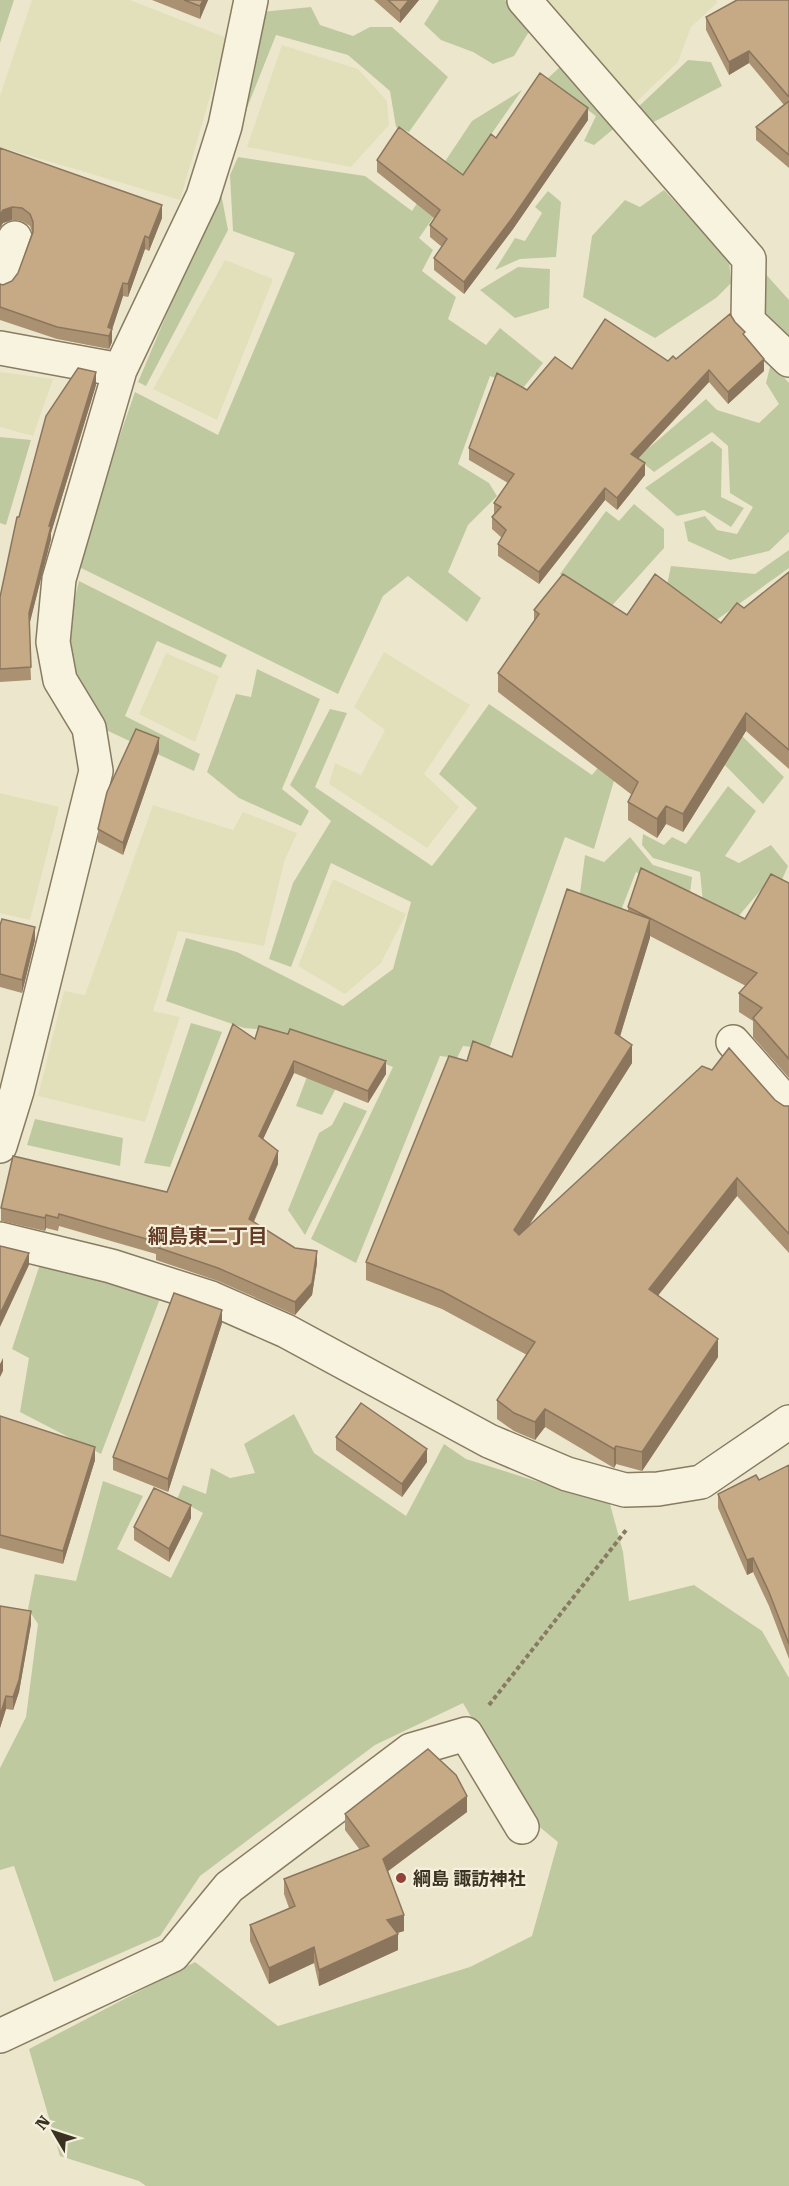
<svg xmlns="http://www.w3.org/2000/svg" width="789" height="2186" font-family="'Roboto Serif','Noto Sans JP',serif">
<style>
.farmland{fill:#e1e0ba}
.green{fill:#bfc9a0}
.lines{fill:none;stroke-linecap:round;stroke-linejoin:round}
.minor-casing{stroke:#887b61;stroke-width:36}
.path{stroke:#887b61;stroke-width:4;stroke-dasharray:4.5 3;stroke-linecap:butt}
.minor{stroke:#f7f3df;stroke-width:33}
.wall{fill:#aa9172}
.shaded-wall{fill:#8b765d}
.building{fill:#c6a985;stroke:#8b765d;stroke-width:1.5}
.poi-dot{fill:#924236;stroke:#f4f0db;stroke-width:2}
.labels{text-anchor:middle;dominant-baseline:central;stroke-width:4.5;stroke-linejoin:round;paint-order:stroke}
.poi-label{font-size:18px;font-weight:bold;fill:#3a3123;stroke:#f4f0db;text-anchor:start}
.neighbourhood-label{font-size:20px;font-weight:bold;fill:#633b26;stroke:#f4f0db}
</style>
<rect width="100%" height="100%" fill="#ece7cc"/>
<path class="farmland" d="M32,0H130L227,38L180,200L0,147V96Z
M545,0H716L718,2L691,27L678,62L635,103Z
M282,45L358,69L387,101L389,125L351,167L247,147Z
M225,260L273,279L217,420L153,389Z
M0,372L53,379L33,436L0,427Z
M384,652L470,705L424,774L459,807L427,848L329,784L335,763L361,775L385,730L354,707Z
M166,653L219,676L195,742L139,714Z
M0,793L59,807L30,920L0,913Z
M153,805L233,830L243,812L297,833L284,862L264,946L178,931L153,1011L180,1017L145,1122L38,1096L64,991L85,995Z
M333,879L406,914L381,963L345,994L298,966Z"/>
<path class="green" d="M0,0H14L0,43Z
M439,0H505L530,30L514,56L493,64L473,52L441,40L424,24Z
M311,7L320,25L353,36L370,27H392L448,77L409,132L396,127L390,91L348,55L276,35L245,113L261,12Z
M688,60L711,62L722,86L648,125L635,110Z
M562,65L617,126L594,145L584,141L596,116L546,80Z
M522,90L419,238L433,250L422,271L456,297L448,319L486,345L500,328L543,363L523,388L490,376L458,464L489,483L497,496L468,525L448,572L481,598L467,622L408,576L383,596L338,694L75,565L135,392L218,435L295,253L233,231L230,175L238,157L365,176L412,211L472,121Z
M220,188L228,230L146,386L138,382Z
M664,190L729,260L731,283L716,298L655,338L583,297L592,236L625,200L640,207Z
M548,191L561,202L556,257L520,259L495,270L515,238L525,241L542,213L535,207Z
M518,267L550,269L549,308L515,318L480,290Z
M762,270L789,300V342L760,313Z
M771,363L789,383V532L769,551L730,560L688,541L684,522L705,516L717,530L737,534L753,507L730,493L728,446L712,432L654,472L637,458L706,399L717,410L759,423L779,404L766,383Z
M0,437L31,440L6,525L0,523Z
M712,441L722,449L721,497L744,508L731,527L704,510L677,516L645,488Z
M634,504L664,529V548L608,610L560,574L606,511L619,521Z
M789,550V568L708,626L667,585L671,566L755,574Z
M79,581L227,655L221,668L157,641L125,716L200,754L194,771L106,730L72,676L64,642Z
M257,669L320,699L282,789L309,811L301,826L239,798L207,772L236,694L251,697Z
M489,704L592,775L611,752L618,767L594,849L565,837L489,1049L463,1046L457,1058L440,1056L356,1263L311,1239L393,1067L355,1052L322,1115L296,1106L320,1042L281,1031L244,1028L166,1001L186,938L237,952L343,1006L393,969L411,902L331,863L291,967L269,959L293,883L331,821L290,785L330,709L347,713L315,787L432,866L477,808L439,774Z
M738,732L784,777L763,804L717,757Z
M728,786L756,811L725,856L739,863L771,845L788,866L781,882L771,878L737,918L703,903L700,872L653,858L642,845L643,834L664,845L672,837L686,844Z
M630,837L653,865L692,877L689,902L636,872L620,913L579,901L585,855L604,862Z
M191,1023L222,1032L170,1167L144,1163Z
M344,1102L367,1111L305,1235L288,1210L319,1133L332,1125Z
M35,1119L123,1138L120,1166L27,1145Z
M41,1261L161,1296L101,1454L20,1412L29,1358L12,1349Z
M294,1414L314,1453L406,1516L444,1444L466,1459L610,1504L623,1552L629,1601L694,1585L762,1631L789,1678V2186H146L139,2181L60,2156L29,2049L195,1962L278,2026L470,1967L532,1936L558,1842L531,1820L463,1703L375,1745L200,1876L160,1936L54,1982L14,1866L0,1870V1768L26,1717L38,1624L28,1609L35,1574L76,1581L103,1481L143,1496L117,1549L171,1578L203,1513L177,1499L183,1485L206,1494L211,1468L230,1478L255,1473L244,1444Z"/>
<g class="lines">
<g class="minor-casing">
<path id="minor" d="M524,0L749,259L748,321L789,360
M0,279L15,238
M0,348L120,370
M733,1042L789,1106
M0,1146L17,1091L96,771L89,728L60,680L53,642L59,579L120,370L203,196L225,126L251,0
M0,1239L111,1266L211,1298L286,1331L489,1441L567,1474L625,1490L658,1489L701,1482L789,1422
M0,2036L173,1955L229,1887L411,1750L466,1734L522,1827"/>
</g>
<path class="path" d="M489,1705L627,1529"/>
<use href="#minor" class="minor"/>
</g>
<path class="wall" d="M152,0H208L200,19Z
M374,0H419L400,23Z
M789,0V168L756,140V127L784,105L749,63L729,75L706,30V17Z
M588,120L513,229L464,294L434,270V258L442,247L430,237V225L434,218L377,172V160L463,175L496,138Z
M0,148L162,218L149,251L145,249L128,297L123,296L112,329V342L109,349L57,339L0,320V284L3,285L12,281L18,273L32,232L30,226L22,221L12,220L3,223L0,228Z
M735,322L745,337L764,371L728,404L709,382L638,459L645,475L617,510L605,500L539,584L498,556V544L502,538L492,529V517L494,514V503L508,483L469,460V448L527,390L572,369L668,361L676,359Z
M96,385L51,533V539L29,625L31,680L0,682V597L19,517Z
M789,572V769L746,731L683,832L666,824L657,838L628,820V802L632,795L498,692V673L534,621V610L627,615L721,623L744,608Z
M159,751L123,855L98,842V829Z
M789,883V1078L753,1037V1021L739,1012V993L746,986L650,936L620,1037L632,1063L527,1228L775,1100L784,1106H789V1253L737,1196L658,1295L718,1357L642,1471L616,1464L614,1468L545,1427L535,1440L514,1431L497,1419V1400L527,1355L442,1309L366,1280V1262L467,1061L512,1057L628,912V907L745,919Z
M0,925L35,940L22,993L0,987Z
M255,1039L386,1074L368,1103L294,1073L263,1139L278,1164L254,1222L317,1263L312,1295L295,1315L218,1281L156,1260V1254L59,1226L58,1231L46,1228L45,1231L1,1221V1208L167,1192Z
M222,1323L168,1492L113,1470V1457Z
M0,1416L95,1460L63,1564L0,1548Z
M336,1437L427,1462L402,1497L336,1450Z
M789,1465V1659L769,1606L753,1572L747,1575L718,1508V1494L759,1480Z
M191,1518L169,1562L134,1540V1527Z
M0,1606L31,1624L19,1692L13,1710L6,1709L0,1728Z
M467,1812L387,1871L404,1931L397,1933L398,1950L319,1986L314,1963L269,1984L250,1941V1925L289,1908L284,1894V1879L360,1850L345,1830V1814Z"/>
<path class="shaded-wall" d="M203,0H208L200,19V6Z
M409,0H419L400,23V11Z
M749,51V63L729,75V62Z
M588,108V120L513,229L464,294V282Z
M162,205V218L149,251V238Z
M12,207V220L3,223L0,228V215L3,210Z
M145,236V249L128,297V284Z
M123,283V296L111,333L112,329V342L109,349L108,327Z
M764,359V371L728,404V392Z
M709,370V382L631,466V454Z
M96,372V385L51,533V539L29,626V613L49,526Z
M645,463V475L617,510V498Z
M605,488V500L539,584V572Z
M746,713V731L683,832V814Z
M159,738V751L123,855V843Z
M666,806V824L657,838V819Z
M650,919V938L615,1052V1033Z
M35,927V940L22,993V980Z
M632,1045V1063L514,1249V1230Z
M294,1061V1073L259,1148V1136Z
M386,1061V1074L368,1103V1091Z
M278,1151V1164L249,1232V1219Z
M737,1178V1196L649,1307V1289Z
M46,1215V1228L45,1231V1218Z
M317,1251V1263L312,1295L295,1315V1302Z
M29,1253V1265L0,1327V1314Z
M222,1310V1323L168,1492V1479Z
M718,1339V1357L642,1471V1452Z
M3,1358V1371L0,1377V1364Z
M545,1409V1427L535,1440V1422Z
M616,1446V1464L614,1468V1449Z
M95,1447V1460L63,1564V1551Z
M427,1449V1462L402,1497V1484Z
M191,1505V1518L169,1562V1549Z
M753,1558V1572L747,1575V1560Z
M31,1611V1624L19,1692L13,1710V1697Z
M6,1696V1709L0,1728V1716Z
M467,1796V1812L383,1875V1859Z
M404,1915V1931L387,1936V1920Z
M398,1934V1950L319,1986V1970Z
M314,1947V1963L269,1984V1968Z"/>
<path class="building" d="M184,0H203L200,6Z
M388,0H409L400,11Z
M737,0H789V97L749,51L729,62L706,17Z
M540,73L588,108L513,217L464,282L434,258L447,239L430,225L440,210L377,160L399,127L463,175L491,134L496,138Z
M789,101V155L756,127Z
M0,148L162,205L149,238L145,236L128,284L123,283L108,327L112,329L109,336L57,327L0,307V284L3,285L12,281L18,273L33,232V222L30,214L22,208L12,207L3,210L0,215Z
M730,314L735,322L745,332L743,334L764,359L728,392L709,370L631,454L645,463L617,498L605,488L539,572L498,544L506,530L492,517L501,507L494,503L514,474L469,448L497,373L527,390L555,357L572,369L605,319L668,361L673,356L676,359Z
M78,368L96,372L49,526H51L29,613L31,667L0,669V597L17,517H19L46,416Z
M789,572V750L746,713L683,814L666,806L657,819L628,802L638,782L498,673L539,614L534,610L563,574L627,615L655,574L721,623L737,603L744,608Z
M136,729L159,738L123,843L98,829L107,792Z
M641,868L745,919L771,874L789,883V1059L753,1018L762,1008L739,993L757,973L628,907Z
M567,889L650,919L615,1033L632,1045L514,1230L519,1235L702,1066L712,1070L729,1048L775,1100L784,1106H789V1234L737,1178L649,1289L718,1339L642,1452L616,1446L614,1449L545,1409L535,1422L514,1413L497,1400L535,1342L442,1291L366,1262L449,1056L467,1061L473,1041L512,1057Z
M2,919L35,927L22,980L0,974V925Z
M233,1024L255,1039L259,1026L288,1034L290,1029L386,1061L368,1091L294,1061L259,1136L278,1151L249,1219L295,1248L317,1251L312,1283L295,1302L218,1268L156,1247L157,1242L59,1214L58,1218L46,1215L45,1218L1,1208L13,1156L167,1192Z
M0,1246L29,1253L0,1314Z
M174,1293L222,1310L168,1479L113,1457Z
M361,1403L427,1449L402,1484L336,1437Z
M0,1416L95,1447L63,1551L0,1535Z
M789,1465V1644L769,1592L753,1558L747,1560L718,1494L756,1475L759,1480Z
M154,1488L191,1505L169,1549L134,1527Z
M0,1606L31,1611L19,1680L13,1697L6,1696L0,1716Z
M428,1749L456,1775L467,1796L383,1859L404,1915L387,1920L398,1934L319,1970L314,1947L269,1968L250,1925L295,1906L284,1879L369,1846L345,1814Z"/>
<circle class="poi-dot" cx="401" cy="1878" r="6"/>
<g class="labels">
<g class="poi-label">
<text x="413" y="1878">綱島 諏訪神社</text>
</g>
<g class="neighbourhood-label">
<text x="208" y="1236">綱島東二丁目</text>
</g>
</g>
<g transform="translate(54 2132) rotate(309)" stroke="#f4f0db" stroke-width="4.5" paint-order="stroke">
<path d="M0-4.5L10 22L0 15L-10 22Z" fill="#3a3123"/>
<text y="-9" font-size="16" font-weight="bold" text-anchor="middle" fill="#3a3123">N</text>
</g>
</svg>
